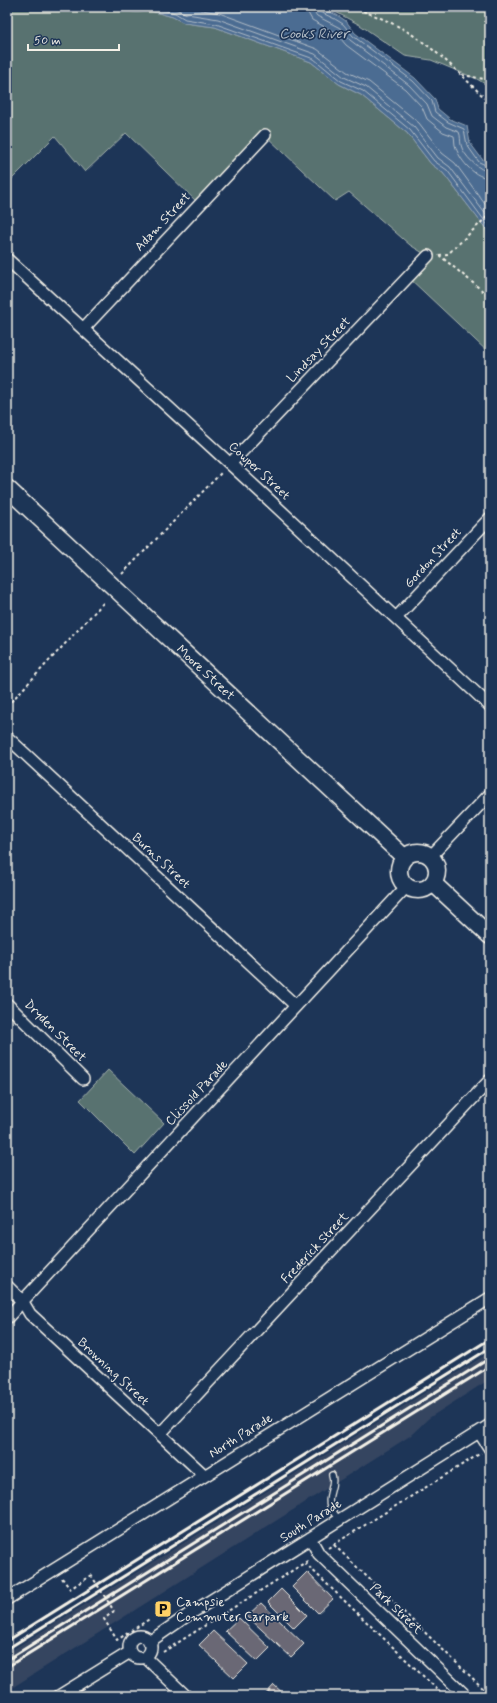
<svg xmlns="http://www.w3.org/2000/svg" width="497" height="1703" font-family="Mynerve,sans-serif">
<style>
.built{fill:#344460}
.green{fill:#58726f;stroke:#a6b2ac}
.water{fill:#4c6c92;stroke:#8fa1b4}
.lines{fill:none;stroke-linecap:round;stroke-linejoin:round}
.shore{stroke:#b1bcc6;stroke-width:1}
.building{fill:#6a6874;stroke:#f4f1e8}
.lane-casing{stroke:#f4f1e8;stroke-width:8}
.street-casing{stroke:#f4f1e8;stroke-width:14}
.secondary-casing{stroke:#f4f1e8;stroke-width:19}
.path{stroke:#f4f1e8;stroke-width:2;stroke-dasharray:3 3;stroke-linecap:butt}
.lane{stroke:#1d3557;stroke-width:5.5}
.street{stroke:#1d3557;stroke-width:11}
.secondary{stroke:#1d3557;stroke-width:16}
.rail{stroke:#f4f1e8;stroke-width:3}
.path-bridge{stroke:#f4f1e8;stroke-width:2;stroke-dasharray:3 3;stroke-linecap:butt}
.labels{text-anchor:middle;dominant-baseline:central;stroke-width:3.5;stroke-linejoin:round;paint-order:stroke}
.street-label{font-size:13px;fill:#f4f1e8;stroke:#1d3557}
.poi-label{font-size:13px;fill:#f4f1e8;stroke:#1d3557;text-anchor:start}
.water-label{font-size:14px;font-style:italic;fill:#b9c2ca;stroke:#1d3557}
</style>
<rect width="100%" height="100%" fill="#1d3557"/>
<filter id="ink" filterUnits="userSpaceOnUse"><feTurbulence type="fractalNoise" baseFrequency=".025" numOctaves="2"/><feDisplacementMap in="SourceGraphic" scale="8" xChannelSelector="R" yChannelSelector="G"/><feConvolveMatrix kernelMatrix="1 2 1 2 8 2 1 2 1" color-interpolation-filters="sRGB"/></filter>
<g filter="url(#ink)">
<path class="built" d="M490,1352V1379L429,1418L410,1436L7,1691V1653Z"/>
<path class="green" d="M7,7H113L122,11L137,12L151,11L173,17L184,23L215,27L311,62L339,84L361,95L407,133L431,164L443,173L490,234V354L408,277L428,256L410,245L349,192L335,201L265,135L199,204L126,133L85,172L55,136L7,184Z
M330,7H490V87L477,79L431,60L405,56L360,25L330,9Z
M108,1070L164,1123L135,1155L80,1100Z"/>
<path class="water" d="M113,7H318L337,15L346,21L355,33L415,78L435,99L438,109L450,119L467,126L470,143L482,159L490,164V234L443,173L431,164L407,133L361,95L339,84L311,62L215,27L184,23L173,17L151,11L137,12L122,11Z"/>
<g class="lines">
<path class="shore" d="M152,7L175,13L185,19L216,24L314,59L341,81L363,91L410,130L434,161L447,170L490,228
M171,7L187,14L218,19L315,54L344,77L366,87L414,127L438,158L450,167L490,220
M186,7L219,13L317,49L347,72L369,82L419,123L442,153L455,163L490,211
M307,7L308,13L312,20L336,33L346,45L405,89L422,107L427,119L443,132L454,136C455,140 454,144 456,148C461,162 475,178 490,178
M313,7L314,12L317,16L340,28L350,40L409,85L427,104L432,116L446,127L459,132C461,136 460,141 461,145C463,155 479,171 490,172
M318,7L320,12L335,19L343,24L353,36L413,81L432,101L435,112L448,122L464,129L467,145L479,162L490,167"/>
</g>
<path class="building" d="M307,1572L333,1599L318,1613L292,1587Z
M281,1589L307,1615L294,1628L268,1602Z
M261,1603L304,1644L291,1657L247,1616Z
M239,1618L270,1648L257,1661L225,1631Z
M213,1631L248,1664L234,1678L199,1645Z
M274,1685L286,1696H264Z"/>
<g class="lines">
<g class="lane-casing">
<path id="lane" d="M332,1475C336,1485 326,1496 330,1506C332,1511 336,1516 339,1520"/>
</g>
<g class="street-casing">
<path id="street" d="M7,259L265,496L490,706
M83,329L265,135
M230,464L428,256
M396,618L490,518
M7,737L296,1006
M431,856L490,794
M7,1004L83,1079
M7,1286L23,1302L30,1314L204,1475
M7,1318L407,886
M479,1432L490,1449
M160,1434L490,1080
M310,1538L319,1554L466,1696
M7,1599L490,1298
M129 1647a11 11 0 1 1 22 0a11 11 0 1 1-22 0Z
M149,1642L188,1615L490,1425
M145,1657L186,1696
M59,1696L130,1652"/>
</g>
<g class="secondary-casing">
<g id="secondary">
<path id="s1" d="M7,488L404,857"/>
<circle cx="418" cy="871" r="19"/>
<path d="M433,883L490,936"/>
</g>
</g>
<path class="path" d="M352,7C369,13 387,20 403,29C436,48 463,77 490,103
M462,75L490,80
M439,255L448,254L490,214
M439,255L490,297
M122,574L222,472
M7,706L104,602
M334,1545L490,1695
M328,1548L481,1453
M305,1563L444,1696
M62,1578L70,1589L91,1575
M114,1611L104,1619L117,1640L151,1618
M163,1652L309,1560"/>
<use href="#lane" class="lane"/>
<use href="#street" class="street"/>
<use href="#secondary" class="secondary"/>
<path class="rail" d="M7,1641L490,1339
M7,1649L490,1348
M7,1660L490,1358
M7,1667L490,1366"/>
<path class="path-bridge" d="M91,1575L114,1611"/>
</g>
</g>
<defs>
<g id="parking-square" transform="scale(0.9)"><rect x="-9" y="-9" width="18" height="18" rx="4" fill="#ffd166" stroke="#1d3557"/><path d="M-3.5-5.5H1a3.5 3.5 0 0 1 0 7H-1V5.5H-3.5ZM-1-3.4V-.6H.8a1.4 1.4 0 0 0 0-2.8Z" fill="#111"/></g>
</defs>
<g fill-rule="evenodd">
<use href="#parking-square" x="163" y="1609"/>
</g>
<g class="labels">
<g class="street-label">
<text transform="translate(163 222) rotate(-47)">Adam Street</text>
<text transform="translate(319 350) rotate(-46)">Lindsay Street</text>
<text transform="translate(259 471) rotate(43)">Cowper Street</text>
<text transform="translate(433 558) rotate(-47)">Gordon Street</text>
<text stroke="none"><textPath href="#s1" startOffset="271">Moore Street</textPath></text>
<text transform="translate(161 861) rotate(43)">Burns Street</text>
<text transform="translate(55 1031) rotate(45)">Dryden Street</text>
<text transform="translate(197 1093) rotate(-47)">Clissold Parade</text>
<text transform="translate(315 1248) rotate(-47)">Frederick Street</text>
<text transform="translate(113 1372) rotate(43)">Browning Street</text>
<text transform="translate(241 1436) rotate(-32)">North Parade</text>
<text transform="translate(311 1521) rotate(-32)">South Parade</text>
<text transform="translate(396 1609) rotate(44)">Park Street</text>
</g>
<g class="poi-label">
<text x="176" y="1602">Campsie<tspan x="176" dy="15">Commuter Carpark</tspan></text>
</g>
<g class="water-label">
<text x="314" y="34">Cooks River</text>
</g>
</g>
<rect width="497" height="1703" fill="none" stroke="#1d3557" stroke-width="24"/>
<rect x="12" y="12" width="473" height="1679" fill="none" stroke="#f4f1e8" stroke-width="1.5" filter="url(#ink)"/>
<path d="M28 44v6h91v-6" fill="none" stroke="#f4f1e8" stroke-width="2"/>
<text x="34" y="44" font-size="12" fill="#f4f1e8" stroke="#1d3557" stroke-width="3" paint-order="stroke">50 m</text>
</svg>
